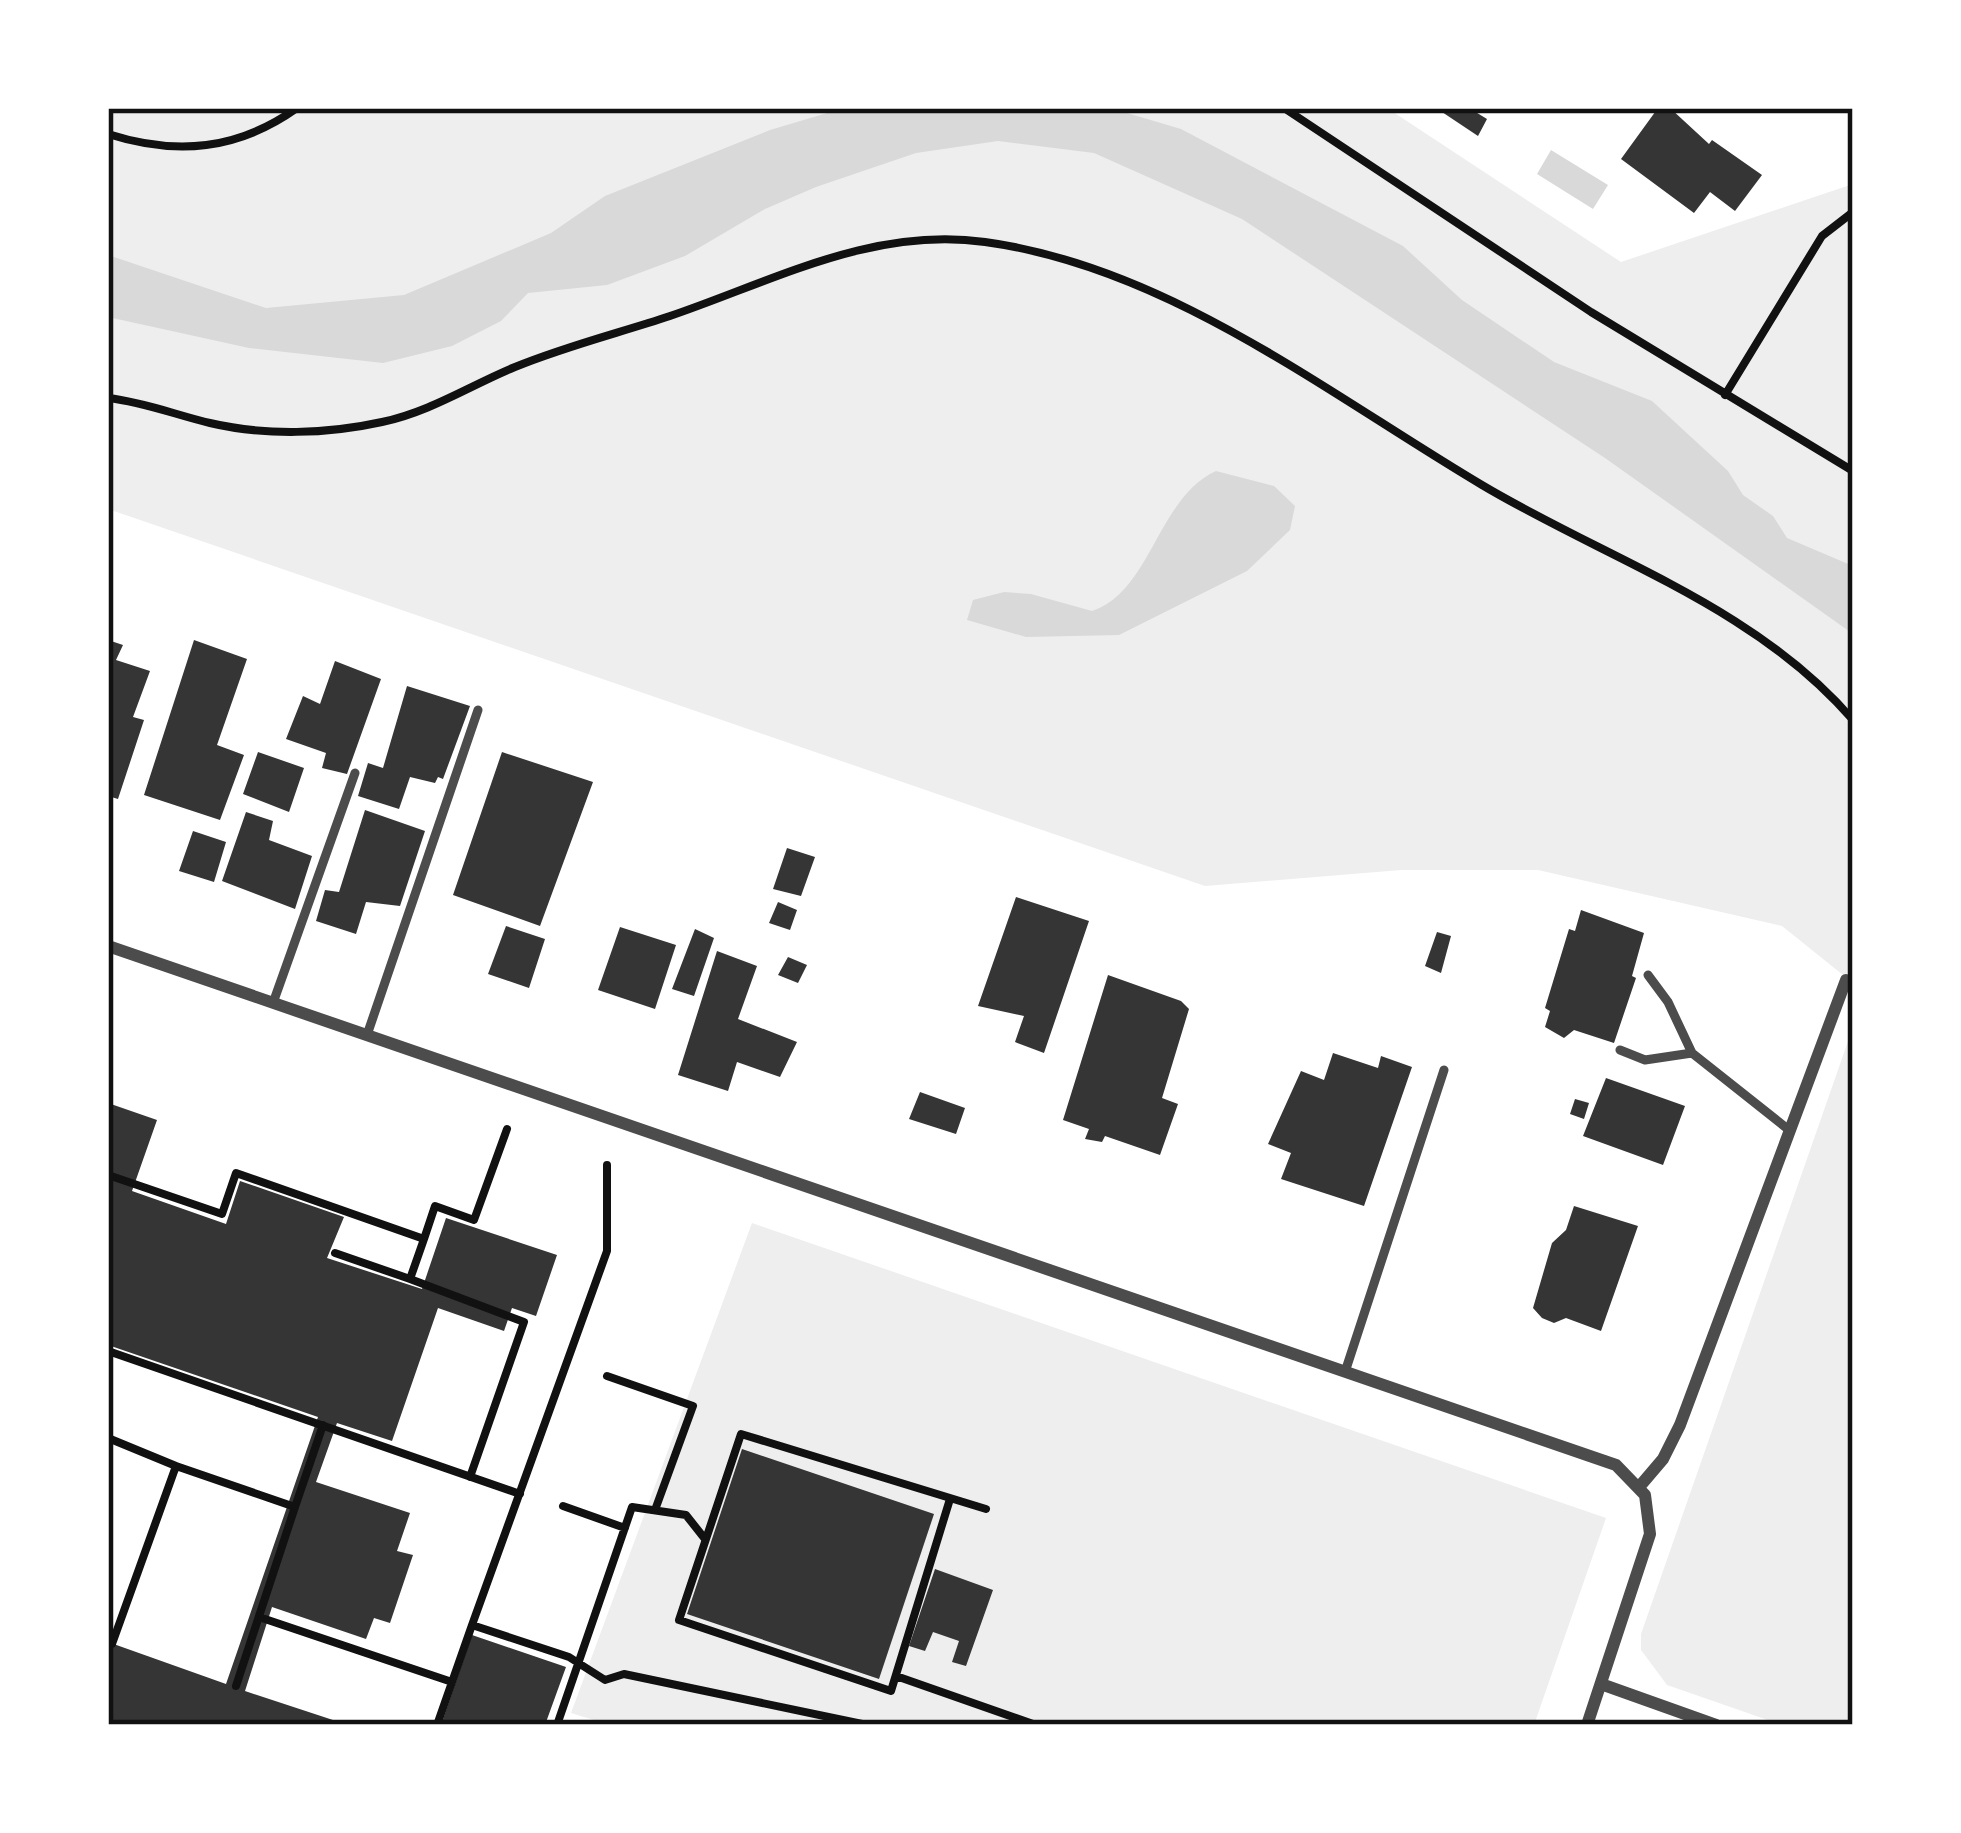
<svg xmlns="http://www.w3.org/2000/svg" width="1961" height="1833" font-family="Overpass,sans-serif">
<style>
.green{fill:#eee}
.water{fill:#d9d9d9}
.building{fill:#353535}
.lines{fill:none;stroke-linecap:round;stroke-linejoin:round}
.path{stroke:#111;stroke-width:8}
.service{stroke:#4c4c4c;stroke-width:9}
.minor{stroke:#4c4c4c;stroke-width:12}
.neatline{fill:none;stroke:#111;stroke-width:4.5}
</style>
<rect width="100%" height="100%" fill="#fff"/>
<path class="green" d="M108,108H1387L1621,262L1853,184V983L1782,926L1538,870H1401L1205,886L108,509Z
M1853,1027V1725H1782L1667,1685L1641,1650V1634Z
M752,1223L1606,1518L1534,1725H610L571,1713Z"/>
<path class="water" d="M844,108H1110L1181,129L1403,246L1462,300L1554,362L1652,401L1728,471L1743,495L1773,516L1787,538L1853,566V634L1605,458L1242,219L1094,153L998,141L916,153L816,187L765,209L685,256L607,285L528,293L501,321L452,346L383,363L249,348L108,317V255L266,308L404,295L551,233L605,196L770,130Z
M1551,150L1608,185L1593,209L1537,174Z
M1216,471L1274,486L1295,506L1290,530L1247,571L1119,635L1026,637L967,620L973,600L1004,592L1031,594L1092,611C1151,592 1157,498 1216,471Z"/>
<path class="building" d="M1436,108H1469L1487,119L1478,136Z
M1658,108H1670L1709,144L1712,140L1762,175L1735,211L1710,192L1694,213L1621,159Z
M108,640L123,645L116,660L150,671L133,717L144,720L118,799L108,796Z
M194,640L247,659L217,745L244,755L220,820L144,795Z
M335,661L381,679L347,774L322,768L326,753L286,739L303,696L320,704Z
M407,686L470,706L443,779L438,777L435,783L410,777L399,809L358,796L368,763L383,768Z
M258,752L304,768L289,812L243,794Z
M502,752L593,782L540,926L453,895Z
M365,810L425,831L400,906L366,902L356,934L316,921L325,890L339,892Z
M246,812L273,821L269,840L312,856L295,909L222,881Z
M193,831L226,842L214,882L179,871Z
M787,848L815,857L801,896L773,889Z
M1016,897L1089,921L1044,1053L1015,1042L1024,1016L978,1006Z
M778,902L797,910L790,930L769,923Z
M1581,910L1644,933L1632,976L1636,978L1614,1043L1574,1030L1564,1038L1545,1027L1550,1011L1545,1008L1569,929L1575,931Z
M506,926L545,939L529,988L488,974Z
M620,927L676,945L655,1009L598,990Z
M695,929L714,938L694,996L672,989Z
M1437,932L1451,936L1441,973L1425,966Z
M717,951L757,966L738,1019L797,1042L780,1077L737,1062L728,1091L678,1075Z
M788,957L807,965L798,983L778,975Z
M1108,975L1181,1001L1189,1009L1162,1098L1178,1104L1160,1155L1105,1136L1102,1142L1085,1139L1089,1129L1063,1120Z
M1333,1053L1378,1068L1381,1056L1412,1067L1364,1206L1281,1179L1291,1153L1268,1144L1301,1071L1324,1080Z
M1606,1078L1685,1106L1663,1165L1583,1136Z
M920,1092L965,1108L956,1134L909,1119Z
M1575,1099L1589,1103L1584,1119L1570,1114Z
M108,1103L157,1120L132,1191L226,1224L240,1181L344,1217L327,1258L422,1289L446,1218L557,1255L536,1316L512,1308L504,1331L438,1308L392,1441L337,1423L316,1482L410,1513L397,1551L413,1555L390,1623L374,1618L366,1639L272,1607L245,1691L336,1721L335,1725H108V1642L226,1684L318,1417L108,1345Z
M1574,1206L1638,1226L1601,1331L1566,1318L1554,1323L1542,1318L1533,1308L1552,1243L1566,1230Z
M742,1449L934,1514L879,1679L687,1614Z
M935,1569L993,1590L966,1666L952,1662L959,1641L933,1632L925,1651L909,1646Z
M472,1635L566,1667L545,1725H441Z"/>
<g class="lines">
<path class="path" d="M1284,108L1591,312L1853,471
M108,134C177,156 238,150 297,108
M1725,395L1822,236L1853,212
M108,398C144,402 176,415 210,423C265,436 328,434 382,422C430,412 471,385 515,367C566,346 619,333 670,316C773,281 873,226 985,242C1168,267 1327,393 1482,485C1608,560 1755,606 1853,720
M607,1165V1251L472,1625L569,1657L605,1680L624,1674L867,1725
M108,1175L222,1214L236,1173L424,1239L435,1206L474,1220L507,1129
M335,1253L410,1279L424,1239
M410,1279L524,1322L470,1477
M108,1351L520,1494
M607,1376L693,1406L655,1510
M108,1438L176,1466L112,1644
M176,1466L295,1507L323,1425
M950,1499L891,1691L679,1620L741,1434L986,1509
M563,1506L625,1528
M259,1617L452,1682
M896,1676L1036,1725
M236,1686L295,1507
M437,1725L472,1625
M557,1725L632,1507L686,1515L705,1539"/>
<path class="service" d="M1648,975L1668,1002L1692,1053L1789,1130
M273,1003L355,773
M367,1035L478,710
M1620,1050L1645,1060L1692,1053
M1345,1372L1444,1070"/>
<path class="minor" d="M108,946L1616,1465L1645,1495L1650,1534L1587,1725
M1640,1486L1663,1459L1680,1425L1846,980
M1601,1684L1716,1725"/>
</g>
<rect width="1961" height="1833" fill="none" stroke="#ffffff" stroke-width="222"/>
<rect x="111" y="111" width="1739" height="1611" class="neatline"/>
</svg>
